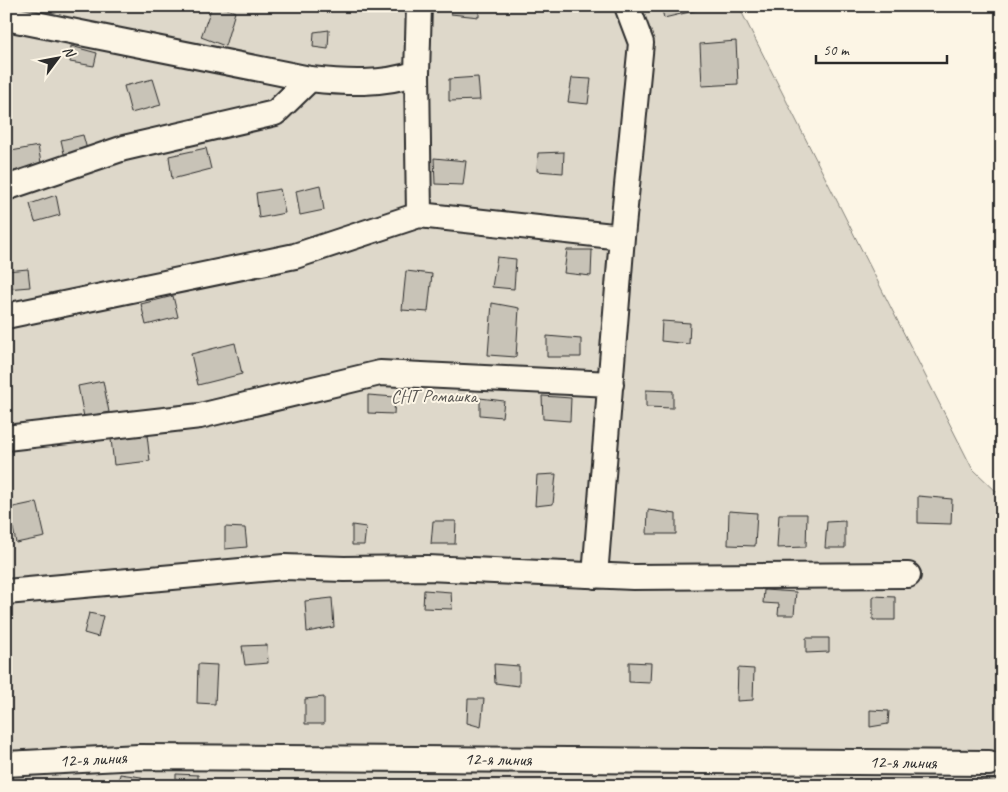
<svg xmlns="http://www.w3.org/2000/svg" width="1008" height="792" font-family="Caveat,sans-serif">
<style>
.green{fill:#ded8ca;stroke:#84827a}
.building{fill:#c8c3b7;stroke:#2b2b2b}
.lines{fill:none;stroke-linecap:round;stroke-linejoin:round}
.minor-casing{stroke:#2b2b2b;stroke-width:28}
.minor{stroke:#fcf5e5;stroke-width:24}
.labels{text-anchor:middle;dominant-baseline:central;stroke-width:4;stroke-linejoin:round;paint-order:stroke}
.park-label{font-size:18px;fill:#585653;stroke:#fcf5e5}
.street-label{font-size:18px;fill:#2b2b2b;stroke:#fcf5e5}
</style>
<rect width="100%" height="100%" fill="#fcf5e5"/>
<filter id="ink" filterUnits="userSpaceOnUse"><feTurbulence type="fractalNoise" baseFrequency=".02" numOctaves="2"/><feDisplacementMap in="SourceGraphic" scale="10" xChannelSelector="R" yChannelSelector="G"/><feConvolveMatrix kernelMatrix="1 2 1 2 8 2 1 2 1" color-interpolation-filters="sRGB"/></filter>
<g filter="url(#ink)">
<path class="green" d="M6,6H815L741,11L972,468L1002,497V786H6Z"/>
<path class="building" d="M212,6H219L235,12L225,46L201,37Z
M451,6H479V17L451,14Z
M661,6H697L698,10L664,18Z
M329,30L328,49L313,47L314,32Z
M736,41L738,84L702,86L700,44Z
M71,46L97,53L94,66L70,62Z
M478,77L480,100L449,101V79Z
M572,78L591,79L588,104L568,102Z
M153,79L161,105L131,113L124,86Z
M83,135L88,153L65,158L61,140Z
M38,146L42,168L9,175L6,152Z
M206,148L211,169L172,179L169,156Z
M564,152L563,173L537,171L538,153Z
M434,158L466,161L463,185L435,184Z
M320,185L324,210L300,215L296,191Z
M280,189L285,213L259,218L256,193Z
M56,195L60,215L35,222L30,204Z
M567,250H592L591,276L564,273Z
M497,257L516,259L514,289L492,287Z
M28,269L30,287L6,289V271Z
M406,271L432,274L428,312L402,310Z
M173,296L178,317L146,325L141,304Z
M492,303L519,308L516,357L488,355Z
M662,321L690,323L689,344L661,341Z
M547,336L581,339V357H547Z
M235,343L242,374L198,385L191,354Z
M103,381L109,412L84,417L78,386Z
M646,390L673,391V408L646,407Z
M368,395L395,397L394,414L368,413Z
M542,396L571,398L570,421L543,419Z
M480,398L504,401L502,417L480,415Z
M147,435L150,461L114,465L111,439Z
M556,474L553,504L535,506L537,475Z
M918,496L952,499L951,524L918,523Z
M37,502L45,537L16,543L9,508Z
M648,510L676,514V534H647Z
M729,511L757,513L755,546L728,545Z
M779,514H807L806,547L777,548Z
M433,521H456L455,544H431Z
M845,521V548H825L827,522Z
M352,525L366,527L364,545H352Z
M225,527L245,528L247,547L225,549Z
M424,590L451,592L452,609L423,608Z
M764,590L796,592L794,615H778L779,604L763,603Z
M873,596L895,597V620H873Z
M332,598L334,627L307,632L305,601Z
M89,613L103,616L98,637L84,633Z
M806,638H829V652L806,653Z
M267,645L268,663L245,665L242,646Z
M629,662L651,663L650,683L629,682Z
M198,664L217,665L215,704L197,703Z
M494,664L519,666V686L495,683Z
M738,668L754,669L753,700L737,701Z
M324,697V724H305V699Z
M468,699H484L481,727L467,723Z
M870,710L889,711L888,724L870,727Z
M120,774L141,777L140,786H118Z
M176,774L198,775V786H176Z
M1002,779V786H976V781Z
M550,783L579,784V786H550Z
M701,783H726V786H701Z"/>
<g class="lines">
<g class="minor-casing">
<path id="minor" d="M419,6L417,73L419,215
M6,18L310,79C346,83 382,85 417,73
M6,188L124,148L275,113L310,79
M6,316L295,256L419,215L622,237
M6,438L200,416L380,373L611,384
M595,576L622,237L641,43L627,6
M6,592L284,567L344,569L427,568L633,577L908,575
M6,764L139,757L989,763"/>
</g>
<use href="#minor" class="minor"/>
</g>
</g>
<g class="labels">
<g class="park-label">
<text x="434" y="396">СНТ Ромашка</text>
</g>
<g class="street-label">
<text transform="translate(93 759) rotate(-3)">12-я линия</text>
<text transform="translate(498 759) rotate(1)">12-я линия</text>
<text transform="translate(903 762) rotate(1)">12-я линия</text>
</g>
</g>
<rect width="1008" height="792" fill="none" stroke="#fcf5e5" stroke-width="25"/>
<rect x="12" y="12" width="983" height="767" fill="none" stroke="#2b2b2b" stroke-width="2" filter="url(#ink)"/>
<g transform="translate(58 58) rotate(58)" stroke="#fcf5e5" stroke-width="4" paint-order="stroke">
<path d="M0-4L9 19L0 12L-9 19Z" fill="#2b2b2b"/>
<text y="-8" font-size="14" font-weight="bold" text-anchor="middle" fill="#2b2b2b">N</text>
</g>
<path d="M816 55v8h131v-8" fill="none" stroke="#2b2b2b" stroke-width="2.5"/>
<text x="823" y="55" font-size="15" fill="#2b2b2b" stroke="#fcf5e5" stroke-width="4" paint-order="stroke">50 m</text>
</svg>
